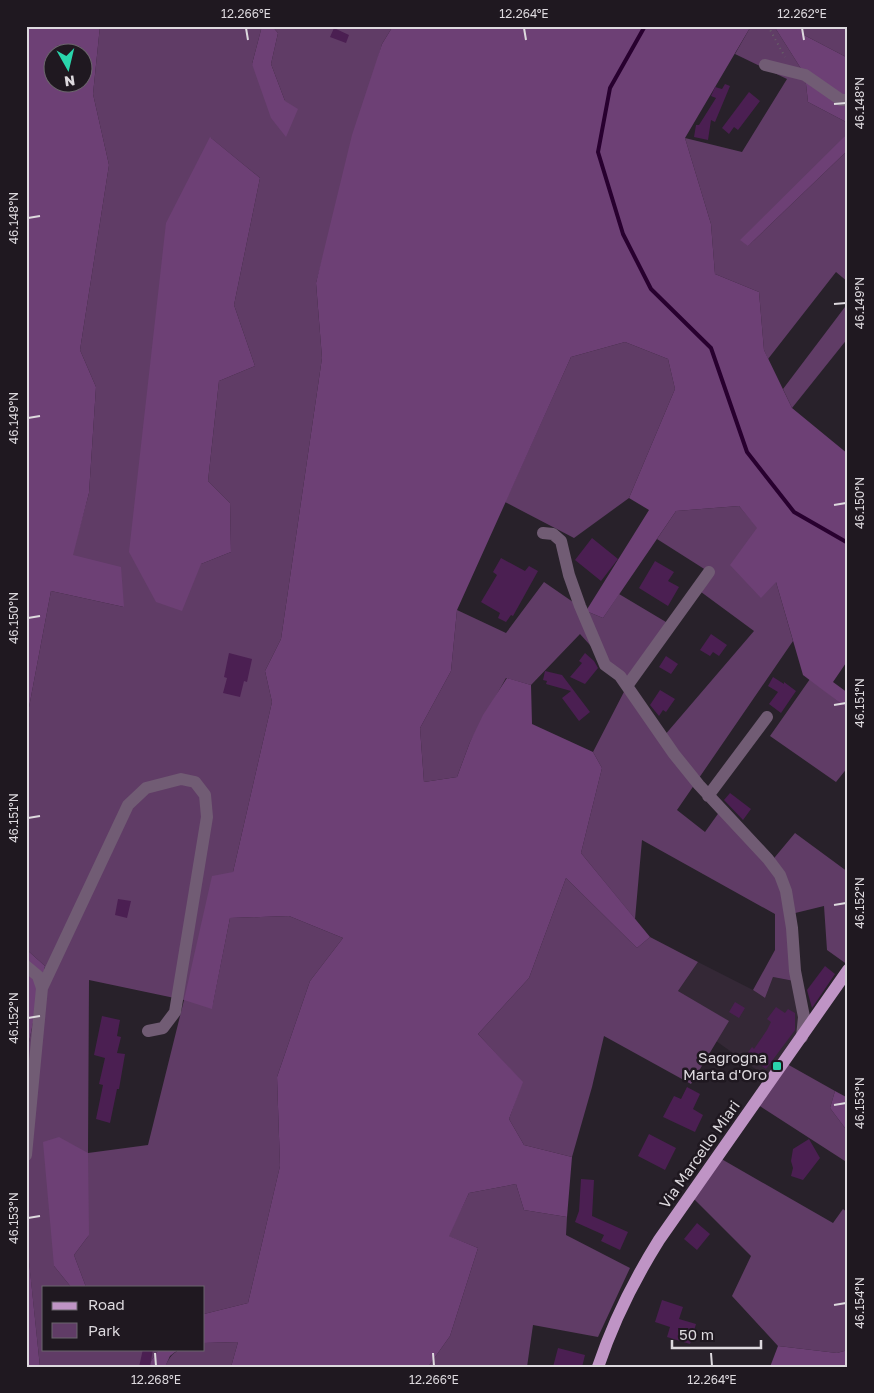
<svg xmlns="http://www.w3.org/2000/svg" width="874" height="1393" font-family="'Golos Text',sans-serif">
<style>
.built{fill:#342836}
.green{fill:#603c66;fill-rule:evenodd}
.forest{fill:#6d4075;fill-rule:evenodd}
.lines{fill:none;stroke-linecap:round;stroke-linejoin:round}
.stream{stroke:#28002f;stroke-width:4}
.building{fill:#4b1f52}
.path{stroke:#676168;stroke-width:2;stroke-dasharray:1 4;stroke-linecap:butt}
.minor{stroke:#715c74;stroke-width:12}
.major{stroke:#bf94c5;stroke-width:12}
.ticks{fill:none;stroke:#ddd9de;stroke-width:2}
.poi-dot{fill:#2ad5ac;stroke:#1f1820;stroke-width:2}
.labels{text-anchor:middle;dominant-baseline:central;stroke-width:5;stroke-linejoin:round;paint-order:stroke}
.poi-label{font-size:15px;fill:#ddd9de;stroke:#1f1820;text-anchor:end}
.street-label{font-size:15px;fill:#ddd9de;stroke:#1f1820}
.neatline{fill:none;stroke:#ddd9de;stroke-width:2}
.ticks-label{font-size:12px;text-anchor:middle;fill:#ddd9de}
</style>
<rect width="100%" height="100%" fill="#28212a"/>
<path class="built" d="M698,962L753,990L765,998L773,977L794,981L800,1034L771,1080L716,1041L728,1021L678,991Z"/>
<path class="green" d="M100,26H262L252,64L285,101L271,64L278,33L272,26H393L382,44L316,283L322,358L281,639L265,671L272,702L233,872L212,1008L230,918L289,916L343,938L310,981L277,1077L280,1166L248,1303L204,1314V1287H86L74,1255L89,1235L54,1266L71,1287H44V1349H159L147,1367H40L29,1262L26,1259V1056L45,966L26,949V723L51,591L124,607L72,555L89,493L96,387L80,350L109,165L93,94ZM211,138L260,178L234,305L255,366L219,381L208,481L230,503L231,552L201,564ZM89,980L184,1000L148,1145L88,1153Z
M751,26H774L805,75L808,102L848,123V133L748,246L848,150V282L836,272L768,359L764,350L759,292L715,274L711,224L685,138L742,152L787,79L735,54Z
M799,26H848V58L804,35Z
M848,303V338L792,408L783,389Z
M625,342L668,359L675,389L629,498L574,538L505,502L571,357Z
M739,506L758,528L776,582L793,641L677,810L705,832L720,811L770,863L795,833L848,872V965L827,950L824,906L787,915L794,981L773,977L765,998L753,990L775,950V914L642,840L635,919L581,853L602,768L593,752L627,686L580,634L531,685L506,678L470,742L457,777L424,782L420,728L451,671L457,610L506,633L544,582L586,611L603,618L619,594L671,625L628,686L664,736L754,631L697,589L709,572L657,539L676,511Z
M810,679L848,709V767L836,782L770,736Z
M566,878L637,948L650,937L698,962L678,991L729,1021L691,1084L604,1036L592,1087L572,1157L524,1145L509,1119L522,1082L478,1034L529,978Z
M787,1064L835,1091L830,1108L848,1132V1163L755,1103Z
M718,1157L833,1223L843,1209L848,1213V1350L837,1353L778,1346L732,1296L751,1256L690,1195Z
M516,1184L524,1210L567,1217L566,1235L630,1268L598,1337L533,1325L527,1367H428L450,1336L478,1248L448,1236L469,1193Z
M238,1342L231,1367H165C174,1346 183,1349 204,1349V1343Z"/>
<path class="forest" d="M26,26H100L93,94L109,165L80,350L96,387L89,493L73,555L121,567L124,607L51,591L26,723ZM52,52H82V82H52Z
M262,26H272L278,33L271,64L285,101L298,109L286,137L271,118L252,64Z
M393,26H751L685,138L711,224L715,274L759,292L764,350L792,408L848,454V660L833,682L848,693V709L803,675L776,582L761,598L730,565L757,528L739,506L676,511L603,618L586,611L649,510L629,498L675,389L668,359L625,342L571,357L457,610L451,671L420,728L424,782L457,777L470,742L483,715L507,678L531,685L532,724L593,752L602,768L581,853L650,937L637,948L566,878L529,978L478,1034L523,1082L509,1119L524,1145L572,1157L567,1217L524,1210L516,1184L469,1193L449,1236L478,1248L450,1336L428,1367H231L238,1342L204,1343V1314L248,1303L280,1166L277,1077L310,981L343,938L289,916L230,918L212,1009L184,1000L212,876L233,872L272,702L265,671L281,639L322,358L316,283L352,135L382,44Z
M774,26H799L804,35L848,58V123L808,102L805,75Z
M848,133V150L748,246L740,240Z
M210,137L260,178L234,305L255,366L219,381L208,481L230,503L231,552L201,564L182,611L156,602L129,552L166,223Z
M26,949L45,966L26,1056Z
M835,1091L848,1098V1132L830,1108Z
M59,1137L88,1153L89,1235L74,1255L86,1287H71L54,1266L43,1142Z
M26,1259L29,1261L40,1367H26Z
M778,1346L837,1353L848,1350V1367H770Z
M159,1349H179L170,1356L165,1367H147Z"/>
<g class="lines">
<path class="stream" d="M645,26L610,88L598,152L623,234L651,289L711,348L747,452L794,512L848,543"/>
</g>
<path class="building" d="M334,28L349,35L346,43L330,37Z
M725,84L730,86L715,122L711,120L708,140L694,137L696,125H699L716,98L711,96L715,87L722,89Z
M749,92L760,101L738,130L734,127L729,134L722,128Z
M592,538L618,559L601,581L575,560Z
M501,558L525,571L529,566L538,571L513,616L511,615L506,622L498,618L500,613L481,602L497,575L493,572Z
M655,561L674,572L668,581L679,587L668,606L639,588Z
M711,634L727,645L719,656L713,652L710,656L700,650Z
M229,653L252,659L247,682L244,681L240,697L223,693L227,678L224,677Z
M585,653L594,661L598,668L585,684L570,677L582,663L579,661Z
M666,656L678,664L671,674L659,667Z
M545,671L562,675L590,712L579,721L562,698L571,691L546,684L547,681L543,680Z
M773,677L784,684V682L796,691L781,713L769,704L778,692L768,686Z
M660,690L675,699L666,712L663,710L659,716L650,705Z
M730,793L751,809L743,820L724,800Z
M118,899L131,901L127,918L115,915Z
M825,966L835,974L812,1008L807,990Z
M735,1002L745,1008L739,1018L729,1012Z
M776,1007L785,1013L788,1009L795,1013V1030L766,1069L746,1055L752,1047L754,1049L767,1030L771,1022L767,1019Z
M102,1016L120,1020L117,1036L121,1037L117,1053L125,1054L119,1089H117L110,1123L96,1119L103,1085L99,1084L105,1058L94,1055Z
M687,1087L700,1094L693,1109L703,1115L695,1132L663,1117L674,1096L681,1099Z
M649,1134L676,1148L665,1170L638,1156Z
M809,1139L820,1158L803,1180L791,1176L793,1168L791,1161L793,1149Z
M581,1179L594,1180L592,1216L628,1232L620,1250L601,1241L604,1235L575,1222L579,1211Z
M697,1223L710,1234L697,1250L684,1239Z
M662,1300L683,1307L679,1319L696,1324L690,1344L667,1337L670,1327L655,1322Z
M558,1348L585,1355L582,1367H553Z
M143,1349H153L150,1367H139Z"/>
<g class="lines">
<path class="path" d="M768,26L785,57"/>
<path class="minor" d="M765,65L805,75L841,100H848
M543,533L553,534L561,541L569,575L580,606L605,665L620,676L674,754L699,785L768,859L780,875L786,891L792,928L795,971L804,1017L802,1037
M627,686L709,572
M708,796L767,717
M26,966L38,976L42,988L26,1155
M42,988L128,805L146,788L181,779L195,782L205,795L207,817L175,1012L163,1028L148,1031"/>
<path class="major" d="M598,1367C613,1322 634,1280 659,1240L848,970"/>
</g>
<path class="ticks" d="M246,28L248,40M524,28L526,40M802,28L804,40M834,104L846,103M28,218L40,216M834,304L846,303M28,418L40,416M834,505L846,503M28,618L40,616M834,705L846,703M28,818L40,816M834,905L846,903M28,1018L40,1016M834,1105L846,1103M28,1218L40,1216M834,1305L846,1303M155,1353L156,1366M433,1353L434,1366M711,1353L712,1366"/>
<rect class="poi-dot" x="772" y="1061" width="10" height="10" rx="2.5"/>
<g class="labels">
<g class="poi-label">
<text x="767" y="1057">Sagrogna<tspan x="767" dy="17">Marta d'Oro</tspan></text>
</g>
<g class="street-label">
<text transform="translate(699 1154) rotate(-55)">Via Marcello Miari</text>
</g>
</g>
<rect width="874" height="1393" fill="none" stroke="#1f1820" stroke-width="55"/>
<rect x="42" y="1286" width="162" height="65" fill="#1f1820" stroke="#6b656c"/>
<rect x="52" y="1302" width="25" height="8" fill="#bf94c5" stroke="#6b656c"/>
<text x="88" y="1310" font-size="15" fill="#ddd9de">Road</text>
<rect x="52" y="1323" width="25" height="15" fill="#603c66" stroke="#6b656c"/>
<text x="88" y="1336" font-size="15" fill="#ddd9de">Park</text>
<g transform="translate(68 68) rotate(172)"><circle r="24" fill="#1f1820" stroke="#6b656c"/>
<path d="M0-4L9 19L0 12L-9 19Z" fill="#2ad5ac"/>
<text y="-8" font-size="14" font-weight="bold" text-anchor="middle" fill="#ddd9de">N</text>
</g>
<path d="M672 1340v8h89v-8" fill="none" stroke="#ddd9de" stroke-width="2.5"/>
<text x="679" y="1340" font-size="15" fill="#ddd9de" stroke="#1f1820" stroke-width="4" paint-order="stroke">50 m</text>
<rect x="28" y="28" width="818" height="1338" class="neatline"/>
<g class="ticks-label">
<text x="246" y="18">12.266°E</text>
<text x="524" y="18">12.264°E</text>
<text x="802" y="18">12.262°E</text>
<text transform="translate(860 103) rotate(-90)" y="4">46.148°N</text>
<text transform="translate(14 218) rotate(-90)" y="4">46.148°N</text>
<text transform="translate(860 303) rotate(-90)" y="4">46.149°N</text>
<text transform="translate(14 418) rotate(-90)" y="4">46.149°N</text>
<text transform="translate(860 503) rotate(-90)" y="4">46.150°N</text>
<text transform="translate(14 618) rotate(-90)" y="4">46.150°N</text>
<text transform="translate(860 703) rotate(-90)" y="4">46.151°N</text>
<text transform="translate(14 818) rotate(-90)" y="4">46.151°N</text>
<text transform="translate(860 903) rotate(-90)" y="4">46.152°N</text>
<text transform="translate(14 1018) rotate(-90)" y="4">46.152°N</text>
<text transform="translate(860 1103) rotate(-90)" y="4">46.153°N</text>
<text transform="translate(14 1218) rotate(-90)" y="4">46.153°N</text>
<text transform="translate(860 1303) rotate(-90)" y="4">46.154°N</text>
<text x="156" y="1384">12.268°E</text>
<text x="434" y="1384">12.266°E</text>
<text x="712" y="1384">12.264°E</text>
</g>
</svg>
